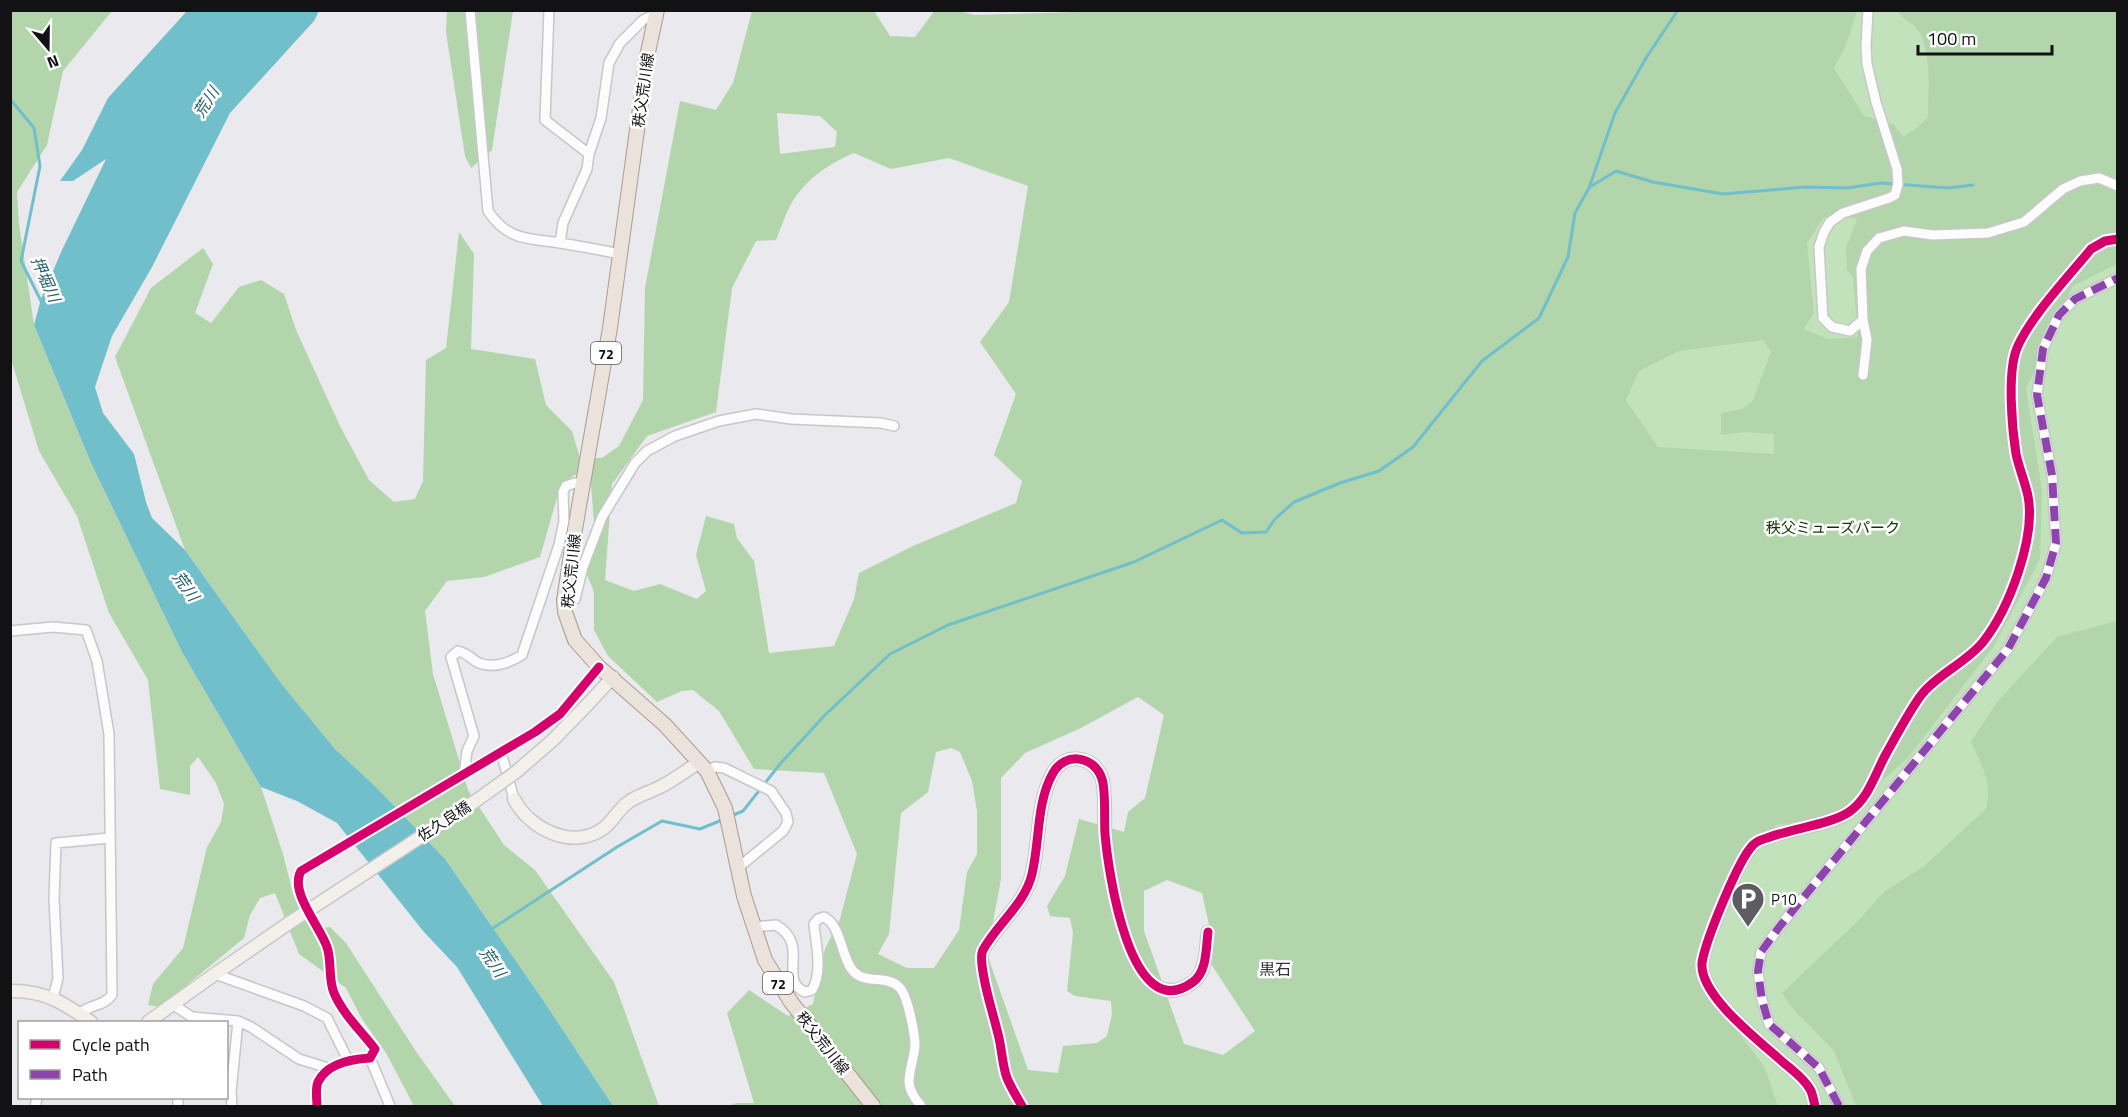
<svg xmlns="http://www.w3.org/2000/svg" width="2128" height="1117" font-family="'Titillium Web','Noto Sans JP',sans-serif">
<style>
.green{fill:#c2e2bb}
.forest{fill:#b3d5ac;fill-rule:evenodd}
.water{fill:#70bfcb}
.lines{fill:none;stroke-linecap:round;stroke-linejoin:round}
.stream{stroke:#70bfcb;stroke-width:3}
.street-casing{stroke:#c7c7ca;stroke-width:12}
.secondary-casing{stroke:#c7c7ca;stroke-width:15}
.primary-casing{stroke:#a99b8f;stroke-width:16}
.street{stroke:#fcfcfc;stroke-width:9}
.secondary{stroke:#f3efeb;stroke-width:12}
.primary{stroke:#eae2db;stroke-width:14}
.secondary-bridge-casing{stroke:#c7c7ca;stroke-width:15;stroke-linecap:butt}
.secondary-bridge{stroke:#f3efeb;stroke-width:12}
.quiet{stroke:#8e44ad;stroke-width:8;stroke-dasharray:15 8;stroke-linecap:butt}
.cycleway-casing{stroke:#fff;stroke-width:13}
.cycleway{stroke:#d6006c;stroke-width:9}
.labels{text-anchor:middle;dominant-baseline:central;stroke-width:5;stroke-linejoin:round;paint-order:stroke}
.shield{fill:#fff;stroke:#59595b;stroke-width:1.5}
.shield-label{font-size:14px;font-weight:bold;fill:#121215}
.street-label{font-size:15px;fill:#121215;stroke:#fff}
.park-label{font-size:15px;fill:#0c3600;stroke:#fff}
.poi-label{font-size:15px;fill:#121215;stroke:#fff;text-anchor:start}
.water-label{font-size:16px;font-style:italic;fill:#236068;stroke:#fff}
.neighbourhood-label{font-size:16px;fill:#33333a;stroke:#fff}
</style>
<rect width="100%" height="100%" fill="#e9e9ee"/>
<path class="green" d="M1737,11H2117V753L1897,1106H1527L1541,402Z"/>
<path class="forest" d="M935,10L960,11L974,15L1148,10L1857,11L1846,45L1834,68L1864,116L1893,124L1903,137L1918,127L1928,117C1928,90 1932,59 1920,33C1916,24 1903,21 1898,11H2117V264L2073,286L2026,389L2042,490L2040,559L1994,646L1907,759L1841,816L1776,825L1713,913L1703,986L1764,1066L1778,1106H730L736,1103H754L727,1013L749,990L788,1016L813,1004L825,949L840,919L857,854L824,773L754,769L719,711L693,690L682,691L657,702L608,656L594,630V592L586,572L596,550L591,484L578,473L561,484L540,557L484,577L447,581L425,611L433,674L468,790L504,845L535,870L614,982L659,1106H613L543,1000L445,859L377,788L335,749L280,682L185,550L115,357L151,288L203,248L213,264L195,313L211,323L239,287L261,280L284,294L296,330L340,426L369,480L394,502L415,499L423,481L426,360L446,348L459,232L474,254L471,349L535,359L546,405L572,431L580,458H602L619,446L643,400L645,288L680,101L716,110L733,83L752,11H874L890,36L915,37ZM777,113L820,116L837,132L835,147L780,154ZM854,153L891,169L949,158L1028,186L1009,302L980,342L1016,394L994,455L1022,481L1016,503L913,546L859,573L854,599L834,646L769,653L754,561L737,538L734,524L706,516L696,555L706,591L697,599L660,584L634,591L605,580L612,484L647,436L716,412L732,288L756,241L776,240C781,228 785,215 791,204C806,179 828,164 854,153ZM1824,217L1857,218L1846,248L1847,270L1853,278L1858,337L1828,339L1804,329L1814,313L1807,243ZM1763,340L1771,352L1752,402L1742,409L1721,413V435L1745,432L1774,434V454L1658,447L1626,400L1639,371L1679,351ZM1138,697L1164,715L1145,798L1128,812L1124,832L1079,819L1065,876L1047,906L1050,916L1070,918L1073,933L1067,991L1075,996L1111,1001L1112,1014L1107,1036L1097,1043L1063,1046L1058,1073L1028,1070L987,954L1001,879V778L1025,753L1081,728ZM951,748L960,752L972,781L977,811V854L967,872L959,930L934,968H907L878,954L889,934L901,813L928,792L936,752ZM1167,880L1202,893L1209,925L1211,964L1255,1031L1223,1055L1184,1044L1144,931V891Z
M10,11H112L63,71L47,145L17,192L19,224L34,325L91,463L182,652L261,787L283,854L293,894L313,929L330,927L346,943L417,1053L455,1106H414L386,1053L362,1019L346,988L299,954L275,893L260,898L250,915L244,938L160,1007L148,1005L153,984L183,948L207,847L221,822L224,804L216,783L198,757L190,766V795L160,789L148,680L109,613L77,516L39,451L11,359Z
M447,11H513L492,150L471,168L465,156L446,32Z
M2117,621V1106H1856L1834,1051L1792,1008L1782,993L1857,922L1884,892L1924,866L1985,810C1994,787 1981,763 1971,742L1997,702L2057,637Z"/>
<path class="water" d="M187,11H319L314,21L230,113L152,267L112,336L95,387L103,413L134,454L146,502L152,518L185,550L280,682L335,749L377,788L445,859L543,1000L613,1106H543L457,967L424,932L337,823L297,801L261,787L182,652L91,463L34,325L41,299L62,250L106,159L73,181H60L82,150L108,98Z"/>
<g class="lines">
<path class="stream" d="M10,99L34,128L40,166L21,261L42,303
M1590,187L1616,171L1653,182L1723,194L1806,187L1847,188L1881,183L1948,188L1973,185
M731,816L743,811L780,764L825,715L890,654L948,625L1134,562L1222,520L1242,533L1266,532L1275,519L1294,502L1340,483L1379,471L1413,447L1482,361L1539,318L1568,257L1575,213L1589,188L1615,113L1646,58L1678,10
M490,930L617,847L662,821L700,829L722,820"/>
<g class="street-casing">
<path id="street" d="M470,10L488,211C508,241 528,238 560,243C580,246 600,250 620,254
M549,10L545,120L589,154
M560,243L563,223L587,169L589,154L601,118L609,63L620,43L643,20L656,14
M1863,320L1850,331L1832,327L1823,318L1819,247L1824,232L1830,222L1843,213L1889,198L1895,195L1898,184L1897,169L1876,102L1867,64L1866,46L1868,10
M1863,375L1867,340L1863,320L1861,269L1867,251L1879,238L1904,231L1933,235L1988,233L2024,222L2063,189L2080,181L2099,178L2118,186
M564,600L575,599L583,567L602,517L635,463L647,451L675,436L719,421L756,414L791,419L881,423L894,426
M10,631L53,627L86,630L97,661L109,734L112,995C103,1007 89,1004 79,1014
M501,752L514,799
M707,771L715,767L724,768L771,791L786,813L788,822L783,831L739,867
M464,775L467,751L474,736L451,657L458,651C470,654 470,659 479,663C494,669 509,663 522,655L559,545L564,521L563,492L566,486L575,483L583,484
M753,927L776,925C811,945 777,980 805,992L812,990C823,972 816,945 814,924L818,919L824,917C842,926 841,959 854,972C867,985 887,974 900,988C908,997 915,1034 915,1046C914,1058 909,1070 909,1082C909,1090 916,1100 921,1106
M215,974L304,1006L327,1018L348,1060
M53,998L58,978L54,899L56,843L110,838
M172,1004L192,1017L238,1021L251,1027L299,1059L331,1069
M370,1058L390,1106
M35,1106L37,1099
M178,1106V1098
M232,1106L231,1092L238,1021
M317,1106C317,1099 315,1089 318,1082C327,1063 352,1059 370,1058L375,1049C361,1031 343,1014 334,993C328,979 332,961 327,947C320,926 289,892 301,871L535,732L560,714L599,667
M1839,1106L1819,1068L1769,1024L1762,1000L1758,971L1761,952L1780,926L2008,649L2046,578L2056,543L2052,475L2037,395L2043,349L2059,315L2075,299L2118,278"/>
</g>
<g class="secondary-casing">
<path id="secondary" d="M587,705L613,677
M514,799C529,829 573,851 604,828C614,820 619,808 630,801C639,795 650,792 660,787C674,780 686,771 699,762
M10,991C44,990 64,1003 91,1022
M148,1022L215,974L289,923
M1022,1106C1017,1097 1011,1088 1007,1078C1002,1065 1002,1048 998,1034C993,1013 986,993 983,972C982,966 980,956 983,950C997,924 1025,904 1032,874C1040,841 1036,803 1053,773C1065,751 1095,756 1102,779C1106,791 1104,819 1105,834C1108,868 1129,1029 1193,982C1207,972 1206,948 1208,932
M1815,1106C1814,1102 1813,1096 1811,1091C1806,1081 1794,1071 1785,1064C1762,1043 1699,996 1702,963C1705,942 1738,860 1753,845C1756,842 1763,839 1767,838C1789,829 1832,824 1849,812C1869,798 1875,774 1886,754C1895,738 1911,708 1922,694C1938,674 1967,662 1983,642C2009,609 2036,538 2028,496C2025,482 2019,468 2016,454C2012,428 2007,372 2017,348C2030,317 2069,276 2091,249L2105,241L2118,239"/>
</g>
<g class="primary-casing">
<path id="primary" d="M657,10L647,57L610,328L574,535L564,600L565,612L575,640L599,667L665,725L707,771L725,808L744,896L765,960L791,1002L873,1106"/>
</g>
<use href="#street" class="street"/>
<use href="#secondary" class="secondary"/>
<use href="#primary" class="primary"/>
<g class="secondary-bridge-casing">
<path id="secondary-bridge" d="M289,923L477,800L516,772L553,740L587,705"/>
</g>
<use href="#secondary-bridge" class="secondary-bridge"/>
<path class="quiet" d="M1839,1106L1819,1068L1769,1024L1762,1000L1758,971L1761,952L1780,926L2008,649L2046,578L2056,543L2052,475L2037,395L2043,349L2059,315L2075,299L2118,278"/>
<g class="cycleway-casing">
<path id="cycleway" d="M317,1106C317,1099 315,1089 318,1082C327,1063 352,1059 370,1058L375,1049C361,1031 343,1014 334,993C328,979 332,961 327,947C320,926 289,892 301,871L535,732L560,714L599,667
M1022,1106C1017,1097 1011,1088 1007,1078C1002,1065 1002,1048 998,1034C993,1013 986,993 983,972C982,966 980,956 983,950C997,924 1025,904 1032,874C1040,841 1036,803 1053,773C1065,751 1095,756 1102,779C1106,791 1104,819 1105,834C1108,868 1129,1029 1193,982C1207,972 1206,948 1208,932
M1815,1106C1814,1102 1813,1096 1811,1091C1806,1081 1794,1071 1785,1064C1762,1043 1699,996 1702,963C1705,942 1738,860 1753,845C1756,842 1763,839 1767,838C1789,829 1832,824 1849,812C1869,798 1875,774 1886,754C1895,738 1911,708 1922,694C1938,674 1967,662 1983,642C2009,609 2036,538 2028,496C2025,482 2019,468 2016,454C2012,428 2007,372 2017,348C2030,317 2069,276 2091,249L2105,241L2118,239"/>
</g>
<use href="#cycleway" class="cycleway"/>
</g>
<defs>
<g id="parking-pin" transform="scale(1.725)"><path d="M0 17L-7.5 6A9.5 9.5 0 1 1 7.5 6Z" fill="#5d5d61" stroke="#fff"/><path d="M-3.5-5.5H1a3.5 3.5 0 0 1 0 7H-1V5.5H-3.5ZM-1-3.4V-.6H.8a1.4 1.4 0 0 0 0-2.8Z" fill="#fff"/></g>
</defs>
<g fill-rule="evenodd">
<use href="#parking-pin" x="1748" y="899"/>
</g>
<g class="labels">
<g class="shield">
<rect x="591" y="342" width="30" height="22" rx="4.5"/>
<rect x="763" y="972" width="30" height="22" rx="4.5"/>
</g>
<g class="shield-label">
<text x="606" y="353">72</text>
<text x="778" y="983">72</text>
</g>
<g class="street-label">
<text transform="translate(643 90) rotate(-82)">秩父荒川線</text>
<text transform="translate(571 571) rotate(-84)">秩父荒川線</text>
<text transform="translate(444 821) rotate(-33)">佐久良橋</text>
<text transform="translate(823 1043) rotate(52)">秩父荒川線</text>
</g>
<g class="park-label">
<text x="1833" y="527">秩父ミューズパーク</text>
</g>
<g class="poi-label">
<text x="1771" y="899">P10</text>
</g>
<g class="water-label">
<text transform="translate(206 102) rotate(-57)">荒川</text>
<text transform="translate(46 279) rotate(66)">押堀川</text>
<text transform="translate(186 586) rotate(54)">荒川</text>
<text transform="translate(493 962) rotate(56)">荒川</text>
</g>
<g class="neighbourhood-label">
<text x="1275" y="969">黒石</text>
</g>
</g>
<rect width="2128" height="1117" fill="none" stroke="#121215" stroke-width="24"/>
<rect x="18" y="1021" width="210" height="78" fill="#ffffff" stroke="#a0a0a1" stroke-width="1.5"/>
<rect x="30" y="1040" width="30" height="9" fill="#d6006c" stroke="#a0a0a1" stroke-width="1.5"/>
<text x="72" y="1051" font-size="18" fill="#121215">Cycle path</text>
<rect x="30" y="1070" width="30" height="9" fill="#8e44ad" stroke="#a0a0a1" stroke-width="1.5"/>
<text x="72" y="1081" font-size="18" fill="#121215">Path</text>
<g transform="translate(48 48) rotate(160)" stroke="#ffffff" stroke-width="4.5" paint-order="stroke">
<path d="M0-4.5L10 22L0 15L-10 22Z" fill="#121215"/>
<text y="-9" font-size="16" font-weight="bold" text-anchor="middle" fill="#121215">N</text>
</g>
<path d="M1918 45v9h134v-9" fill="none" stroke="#121215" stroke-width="3"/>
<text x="1927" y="45" font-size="18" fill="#121215" stroke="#ffffff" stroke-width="4.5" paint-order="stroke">100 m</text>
</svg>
